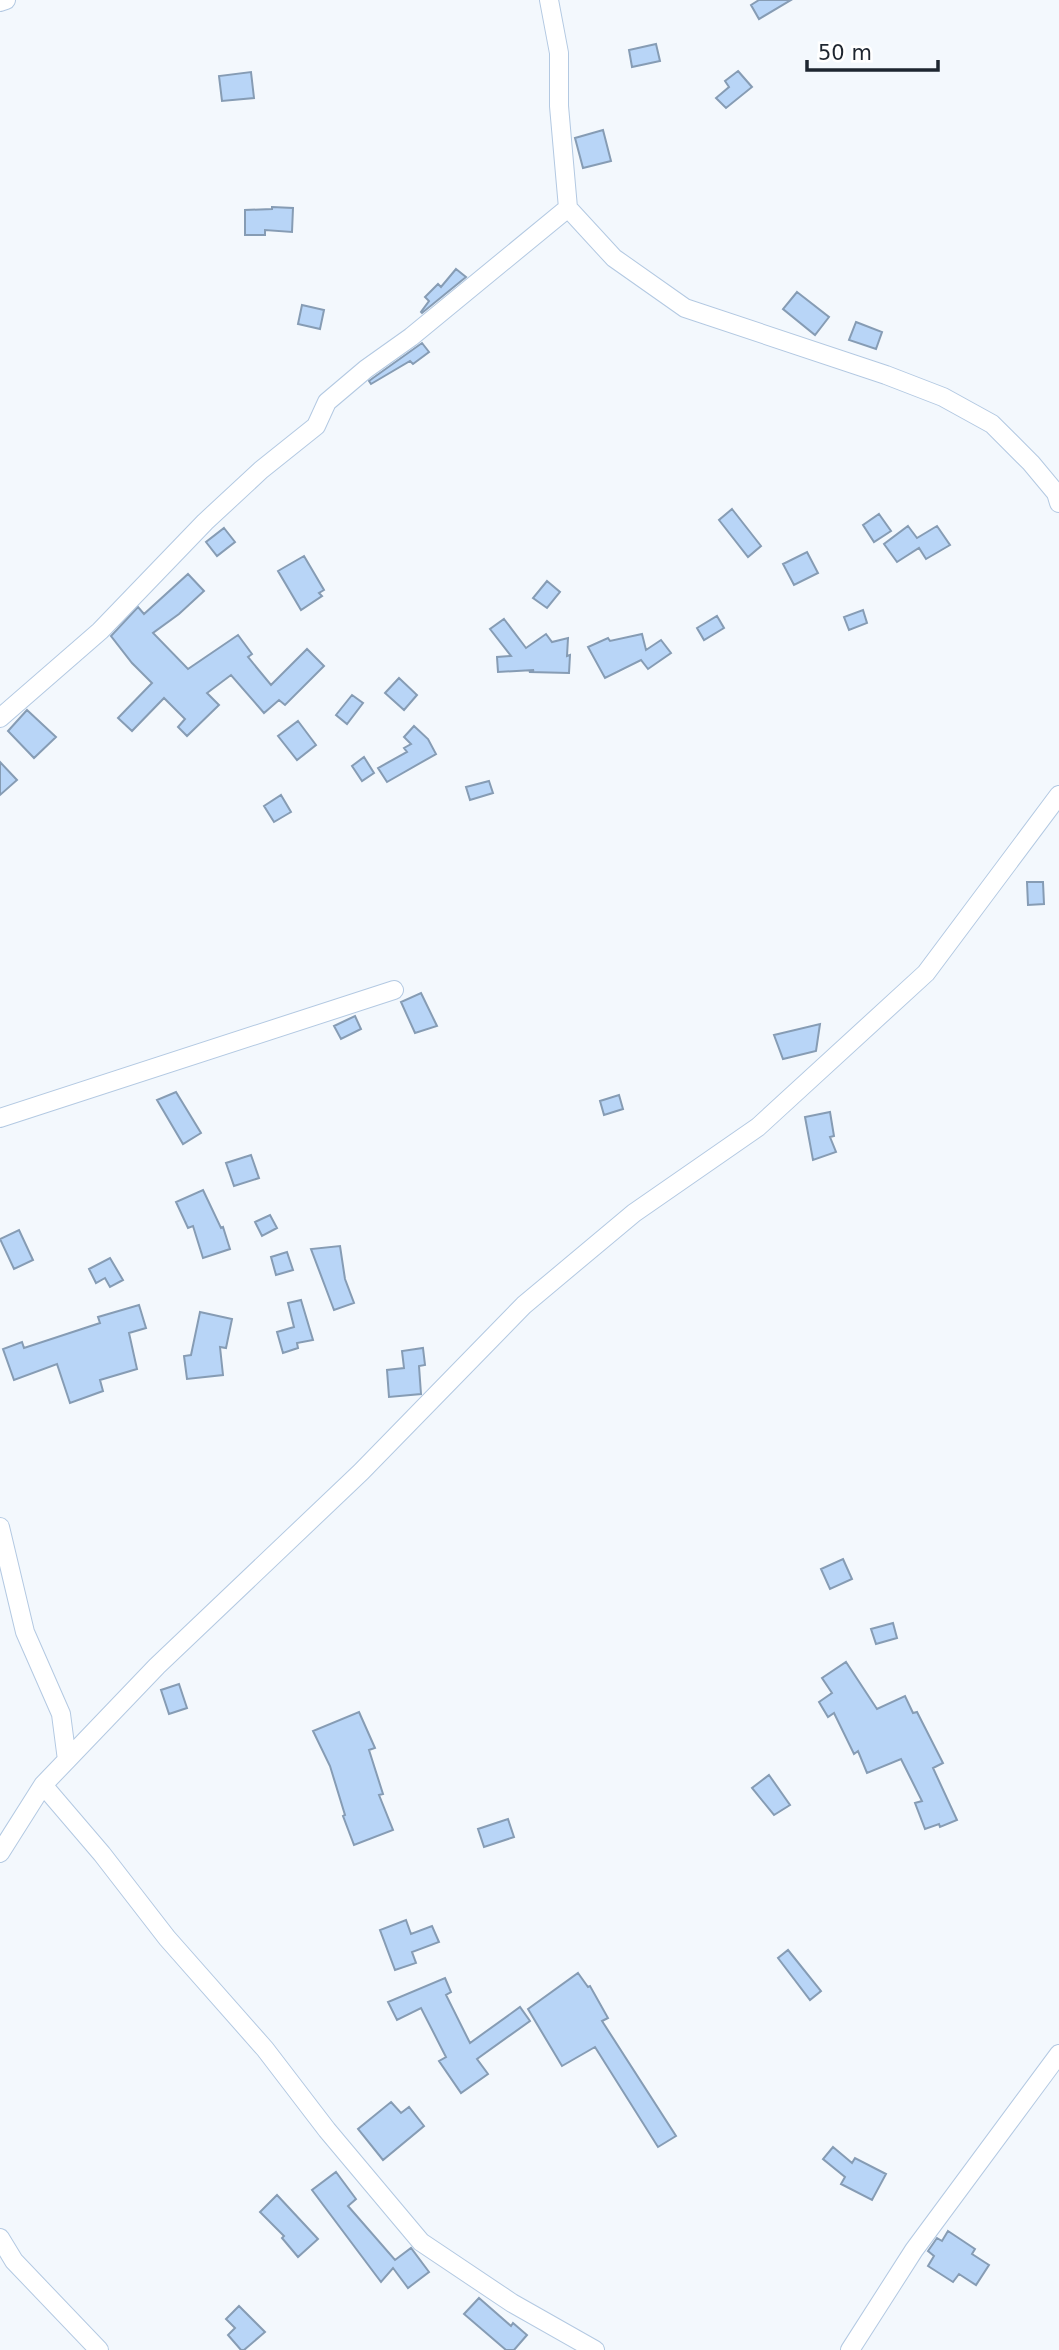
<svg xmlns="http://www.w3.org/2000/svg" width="1059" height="2350" font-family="'DejaVu Sans',sans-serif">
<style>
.building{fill:#b8d5f7;stroke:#869cb4;stroke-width:2}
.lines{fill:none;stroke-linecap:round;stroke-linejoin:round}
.minor-casing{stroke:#b3c9e2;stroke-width:20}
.minor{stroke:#fff;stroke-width:18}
</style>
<rect width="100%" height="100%" fill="#f3f8fd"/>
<path class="building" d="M759,0H791L759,19L751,5Z
M656,44L660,61L632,67L629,50Z
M738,71L752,87L726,108L716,98L729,87L725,81Z
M251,72L254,98L222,101L219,76Z
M603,130L611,161L583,168L575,138Z
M272,207L293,208L292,232L265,230V235H245V210L272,209Z
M456,269L466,277L422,313L421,312L429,301L425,297L438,284L441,287Z
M797,292L829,317L815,335L783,309Z
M302,305L324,310L320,329L298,324Z
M856,322L882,332L876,349L849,340Z
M422,343L429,352L413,364L410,361L371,384L369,381L373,378Z
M732,509L761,546L748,557L719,520Z
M879,514L891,531L874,542L863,525Z
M908,526L917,538L937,526L950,545L926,559L919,548L897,562L884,544Z
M224,528L235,542L217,556L206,542Z
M807,552L818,573L794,585L783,564Z
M304,556L324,590L319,593L322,596L301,610L278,571Z
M188,574L204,591L179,614L153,633L188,669L238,635L252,654L248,657L271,685L307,649L324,666L285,705L279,700L264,713L231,675L207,693L219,705L187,736L178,727L185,719L164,698L132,731L118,718L152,683L132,663L111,636L138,607L144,614Z
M547,581L560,592L547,608L533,598Z
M863,610L867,623L849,630L844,617Z
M717,616L724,628L704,640L697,628Z
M504,619L526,648L546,634L552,642L568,638L567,656L570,655L569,673L529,672L534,670L498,672L497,657L511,656L490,629Z
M642,634L646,650L661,640L671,653L648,669L641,660L605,678L588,647L608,638L610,641Z
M399,678L417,695L404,710L385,693Z
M352,695L363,703L347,724L336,715Z
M27,710L56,737L34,758L8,731Z
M298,721L316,745L297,760L278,736Z
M414,726L428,739L436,754L387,782L378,768L407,752L404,748L411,744L404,737Z
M364,757L374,773L362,781L352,766Z
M0,762L17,780L0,795Z
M489,781L493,793L470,800L466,787Z
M281,795L291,812L274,822L264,806Z
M1027,882H1043L1044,904L1028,905Z
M421,993L437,1026L415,1033L401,1002Z
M355,1016L361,1029L341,1039L334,1026Z
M820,1024L816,1051L783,1059L774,1035Z
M176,1092L201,1133L183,1144L157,1100Z
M619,1095L623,1109L604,1115L600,1101Z
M830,1112L834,1136L830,1137L836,1152L813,1160L805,1117Z
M251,1155L259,1178L234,1186L226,1163Z
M203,1190L221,1228L223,1227L230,1249L203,1258L193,1226L188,1228L176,1202Z
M270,1215L277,1228L262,1236L255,1222Z
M19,1230L33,1260L14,1269L0,1239Z
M340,1246L345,1279L354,1303L334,1310L311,1249Z
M287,1252L293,1270L276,1275L271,1257Z
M110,1258L123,1280L110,1287L105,1278L96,1283L89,1269Z
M301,1300L313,1340L297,1343L298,1348L283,1353L277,1332L294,1327L288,1303Z
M139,1305L146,1328L129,1333L137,1369L100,1380L103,1391L70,1403L57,1364L14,1380L3,1349L22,1342L24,1348L100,1323L98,1317Z
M200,1312L232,1319L226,1348L220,1347L223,1375L187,1379L184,1356L191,1355Z
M423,1348L425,1365L419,1366L421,1394L389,1397L387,1370L404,1368L402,1351Z
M843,1559L852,1579L830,1589L821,1569Z
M893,1623L897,1638L876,1644L871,1629Z
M846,1662L877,1709L905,1696L913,1713L917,1712L943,1763L933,1768L957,1820L940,1827L939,1824L925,1829L915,1803L922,1801L901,1759L867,1773L858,1751L854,1754L834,1713L828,1717L819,1702L832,1693L822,1678Z
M179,1684L187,1708L169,1714L161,1690Z
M359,1712L375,1748L369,1750L383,1794L379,1795L393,1830L354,1845L343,1816L345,1815L330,1766L313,1731Z
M769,1775L790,1805L774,1815L752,1788Z
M508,1819L514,1837L484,1847L478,1829Z
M406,1920L411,1934L432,1926L439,1942L412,1952L416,1963L395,1970L380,1930Z
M788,1950L821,1991L810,2000L778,1958Z
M578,1973L588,1987L590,1986L608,2018L602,2021L676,2136L658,2147L595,2047L562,2066L528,2009Z
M445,1978L451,1992L446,1995L470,2043L520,2007L530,2021L477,2059L488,2074L461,2093L439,2061L446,2057L421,2008L397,2020L388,2002Z
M391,2102L401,2113L409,2107L424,2126L383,2160L358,2129Z
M833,2147L852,2163L855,2158L886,2174L872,2200L841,2184L845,2177L823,2159Z
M336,2172L356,2199L348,2206L395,2260L411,2248L429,2272L408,2288L393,2268L381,2282L312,2190Z
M277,2195L318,2239L298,2257L282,2238L284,2236L260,2212Z
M948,2231L975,2249L972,2254L989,2265L976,2285L959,2274L953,2282L928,2266L934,2256L928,2251L937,2238L942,2241Z
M479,2298L511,2326L513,2323L527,2335L514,2350H506L464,2314Z
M239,2306L265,2332L244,2350H241L228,2335L235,2328L226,2319Z"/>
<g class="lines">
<g class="minor-casing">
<path id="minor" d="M549,0L559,53V106L568,208L614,258L685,308L886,375L943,397L992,424L1031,463L1056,493L1059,503
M0,2L6,0
M0,718L100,631L205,522L261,470L316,426L327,402L366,369L411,337L568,208
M0,1118L394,990
M0,1527L25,1632L61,1714L67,1760
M43,1785L102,1854L167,1938L265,2049L327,2130L421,2242L512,2303L595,2350
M0,1853L43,1785L67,1760L157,1666L361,1472L524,1305L634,1213L758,1127L926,973L1059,795
M0,2238L14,2261L99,2350
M850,2350L914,2250L1059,2054"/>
</g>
<use href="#minor" class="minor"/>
</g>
<path d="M807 60v10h131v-10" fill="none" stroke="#1e2630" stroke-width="3.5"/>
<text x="818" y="60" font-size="21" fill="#1e2630" stroke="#ffffff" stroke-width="5" paint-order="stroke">50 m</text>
</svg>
